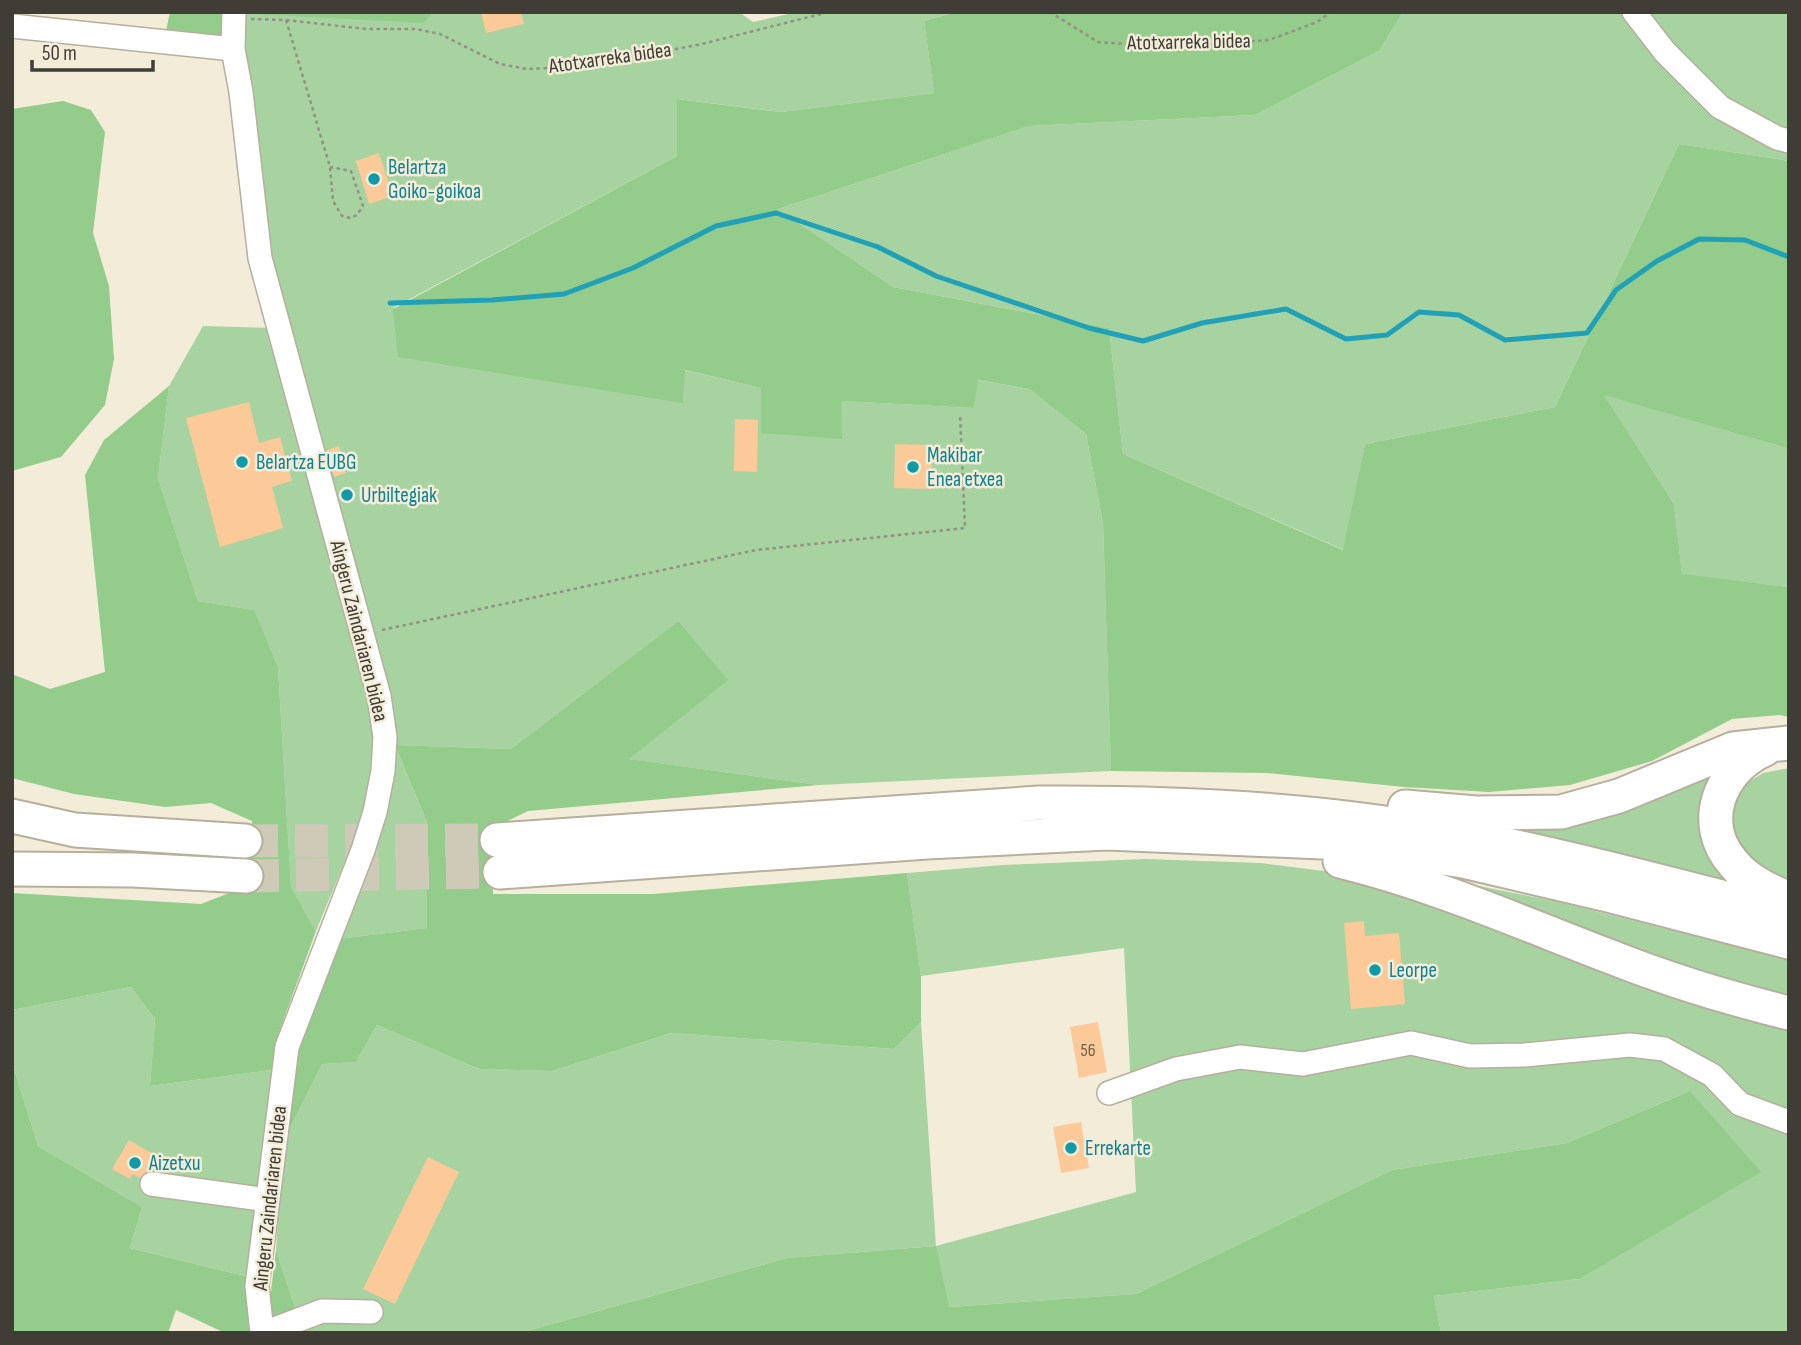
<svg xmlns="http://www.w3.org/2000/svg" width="1801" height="1345" font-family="'Sofia Sans Condensed',sans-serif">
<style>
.green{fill:#a7d3a1}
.forest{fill:#93cc8b}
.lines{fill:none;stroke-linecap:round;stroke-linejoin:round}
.stream{stroke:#21a1b7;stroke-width:5}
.building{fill:#fcc998}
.highway-tunnel{stroke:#cfc9b8;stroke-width:33;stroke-dasharray:33 17;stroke-linecap:butt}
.minor-casing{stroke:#b5af9d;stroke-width:26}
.highway-casing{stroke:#b5af9d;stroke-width:37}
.path{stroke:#949083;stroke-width:2.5;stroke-dasharray:3.5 3.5;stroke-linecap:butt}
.minor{stroke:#fff;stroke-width:23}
.highway{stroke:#fff;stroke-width:33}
.culture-dot{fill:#0f9aa8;stroke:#f3ecd9;stroke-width:2.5}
.labels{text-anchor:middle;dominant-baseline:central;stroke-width:5;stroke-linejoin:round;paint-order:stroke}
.number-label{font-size:18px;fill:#6e604e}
.street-label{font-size:21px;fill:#3f3d35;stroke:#f3ecd9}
.culture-label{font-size:21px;fill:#0d838f;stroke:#f3ecd9;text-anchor:start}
</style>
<rect width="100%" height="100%" fill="#f3ecd9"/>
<path class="green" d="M241,12H739L753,22L797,12H957L924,21L934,93L781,112L678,99L677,156L393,308L683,402L684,370L761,388L841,438V401L974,408L977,380L1029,389L1086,434L1103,523L1111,771L819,785L628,759L678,621L511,749L395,745L427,822V928L338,939L395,745L260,217Z
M1403,12H1789V161L1679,144L1555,407L1365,444L1344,550L1123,454L1109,328L893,287L778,209L1029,126L1255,115L1379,51Z
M203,326L272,328L372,700L375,761L366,810L316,931L291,887L278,667L253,610L198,601L158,478L169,386Z
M1603,394L1789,449V587L1682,575L1674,504Z
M1726,764L1747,783L1763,773L1789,768V880L1765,869L1742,888L1501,828Z
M1145,859L1261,863L1340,873L1424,875L1559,902L1789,960V1333H1441L1434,1296L1579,1279L1690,1091L1567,1143L1392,1170L1136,1294L948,1307L935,1246L787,1258L520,1333L303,1332L276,1250L279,1196L287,1134L322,1064L356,1062L377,1025L479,1069L552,1071L671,1033L894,1049L921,1022L936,1246L1136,1192L1124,948L921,976L907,873L1003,865Z
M131,987L155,1019L150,1086L272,1070L249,1277L130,1248L142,1207L38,1146L12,1062V1010Z"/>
<path class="forest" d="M170,12H226L224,38L166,31Z
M257,12H434L423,23L255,14Z
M957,12H1403L1379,51L1255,115L1029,126L778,209L893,287L1109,328L1123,454L1343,550L1365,444L1555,407L1679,144L1789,161V449L1604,395L1674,504L1682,574L1789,587V717L1779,715L1732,719L1652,761L1570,785L1489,792L1404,787L1267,773L1111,771L1103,523L1086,434L1029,389L978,380L974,408L841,401L842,439L761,433V388L685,370L683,403L398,357L393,309L677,156V99L781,112L934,93L924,21Z
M63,101L91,110L105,132L93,233L109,286L114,359L105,405L61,457L12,471V109Z
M169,386L158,478L198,601L254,610L278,667L291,887L316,931L276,1040L272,1070L150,1086L155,1019L131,987L12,1010V893L201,904L250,885L252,821L211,803L165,807L74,794L12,778V674L50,689L105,672L85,475L104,440Z
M678,621L728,680L629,759L819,785L528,811L491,829L493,894H653L907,873L921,976V1022L894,1049L671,1033L552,1071L479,1069L377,1025L356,1062L322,1064L287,1134L298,1048L338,939L427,928V822L395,745L511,749Z
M12,1062L38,1146L142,1207L130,1248L249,1277L251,1333H225L176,1310L168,1333H12Z
M1690,1091L1761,1172L1579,1279L1434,1296L1441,1333H520L787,1258L936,1246L949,1307L1136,1294L1392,1170L1567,1143Z
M276,1250L303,1332L306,1333H273L268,1316Z"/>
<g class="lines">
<path class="stream" d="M390,303L492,300L564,294L633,268L716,226L776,213L878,247L936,276L1089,328L1143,341L1202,323L1286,309L1346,339L1387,335L1419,312L1459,315L1505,340L1587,333L1616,290L1657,261L1699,239L1745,240L1789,257"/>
</g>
<path class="building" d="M481,12H521L524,24L486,33Z
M379,153L393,196L369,204L356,161Z
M249,402L259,443L280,437L292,481L272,487L283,528L220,547L186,418Z
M735,419L758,420L757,472L734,471Z
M895,444L932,445L931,489L894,488Z
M339,446L346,473L334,477L327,450Z
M1364,921L1365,936L1399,933L1405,1004L1351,1009L1344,923Z
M1098,1022L1107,1072L1079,1078L1070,1027Z
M1081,1122L1089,1168L1061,1173L1053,1127Z
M129,1140L158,1157L150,1171L140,1178L133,1174L130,1179L112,1169Z
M428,1157L459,1172L395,1304L363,1289Z"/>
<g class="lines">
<path class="highway-tunnel" d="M245,841L497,840
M246,876L500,872"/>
<g class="minor-casing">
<path id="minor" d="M234,12L233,49L241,92L260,258L379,696L385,737L383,771L375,812L363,850L287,1047L257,1286L262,1333
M1634,12L1665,52L1720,107L1777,138L1789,141
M12,26L233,49
M1109,1093L1176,1069L1240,1057L1303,1064L1411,1043L1470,1056L1524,1055L1630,1045L1664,1049L1712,1075L1740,1104L1789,1122
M152,1184L268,1200
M264,1333L322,1311L371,1312"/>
</g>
<g class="highway-casing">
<path id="highway" d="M1765,749C1719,769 1698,824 1734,864C1748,881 1769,890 1789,899
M1405,807L1476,813L1561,812L1619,796L1733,749L1789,743
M12,816L75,830L245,841
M497,840L1039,803C1175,802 1323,809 1457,835C1569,856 1679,887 1789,914
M1340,861C1434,884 1522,923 1611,957C1669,980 1728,998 1789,1013
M12,869L133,870L246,876
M500,872L927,842L1107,833L1345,843L1463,861L1612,896L1789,942"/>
</g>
<path class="path" d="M1050,12L1098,42L1154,46L1217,44L1269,40L1317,22L1331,12
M251,19L286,20L366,29H416L440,34L500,64L527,69L570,67L629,58L702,44L829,12
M286,20L330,167L333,201L342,216L350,218L357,215L363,206L351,171L330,167
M382,630L756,550L965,528L960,414"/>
<use href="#minor" class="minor"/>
<use href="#highway" class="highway"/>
</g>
<g class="culture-dot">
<circle cx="374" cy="179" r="7"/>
<circle cx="242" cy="462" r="7"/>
<circle cx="913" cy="467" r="7"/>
<circle cx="347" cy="495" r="7"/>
<circle cx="1375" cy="970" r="7"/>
<circle cx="1071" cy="1148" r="7"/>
<circle cx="135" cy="1163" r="7"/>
</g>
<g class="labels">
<g class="number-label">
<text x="1088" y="1050">56</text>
</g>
<g class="street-label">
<text transform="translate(1189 42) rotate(-1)">Atotxarreka bidea</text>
<text transform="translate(610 58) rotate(-8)">Atotxarreka bidea</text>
<text transform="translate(359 631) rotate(76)">Aingeru Zaindariaren bidea</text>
<text transform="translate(270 1198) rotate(-84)">Aingeru Zaindariaren bidea</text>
</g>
<g class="culture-label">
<text x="388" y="167">Belartza<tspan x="388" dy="24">Goiko-goikoa</tspan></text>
<text x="927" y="455">Makibar<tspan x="927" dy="24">Enea etxea</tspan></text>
<text x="256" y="462">Belartza EUBG</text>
<text x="361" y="495">Urbiltegiak</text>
<text x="1389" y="970">Leorpe</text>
<text x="1085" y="1148">Errekarte</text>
<text x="149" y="1163">Aizetxu</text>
</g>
</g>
<rect width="1801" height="1345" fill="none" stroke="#3f3d35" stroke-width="28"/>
<path d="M32 60v10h121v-10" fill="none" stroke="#3f3d35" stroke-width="3.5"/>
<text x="42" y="60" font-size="21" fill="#3f3d35" stroke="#f3ecd9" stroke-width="5" paint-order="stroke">50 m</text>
</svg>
